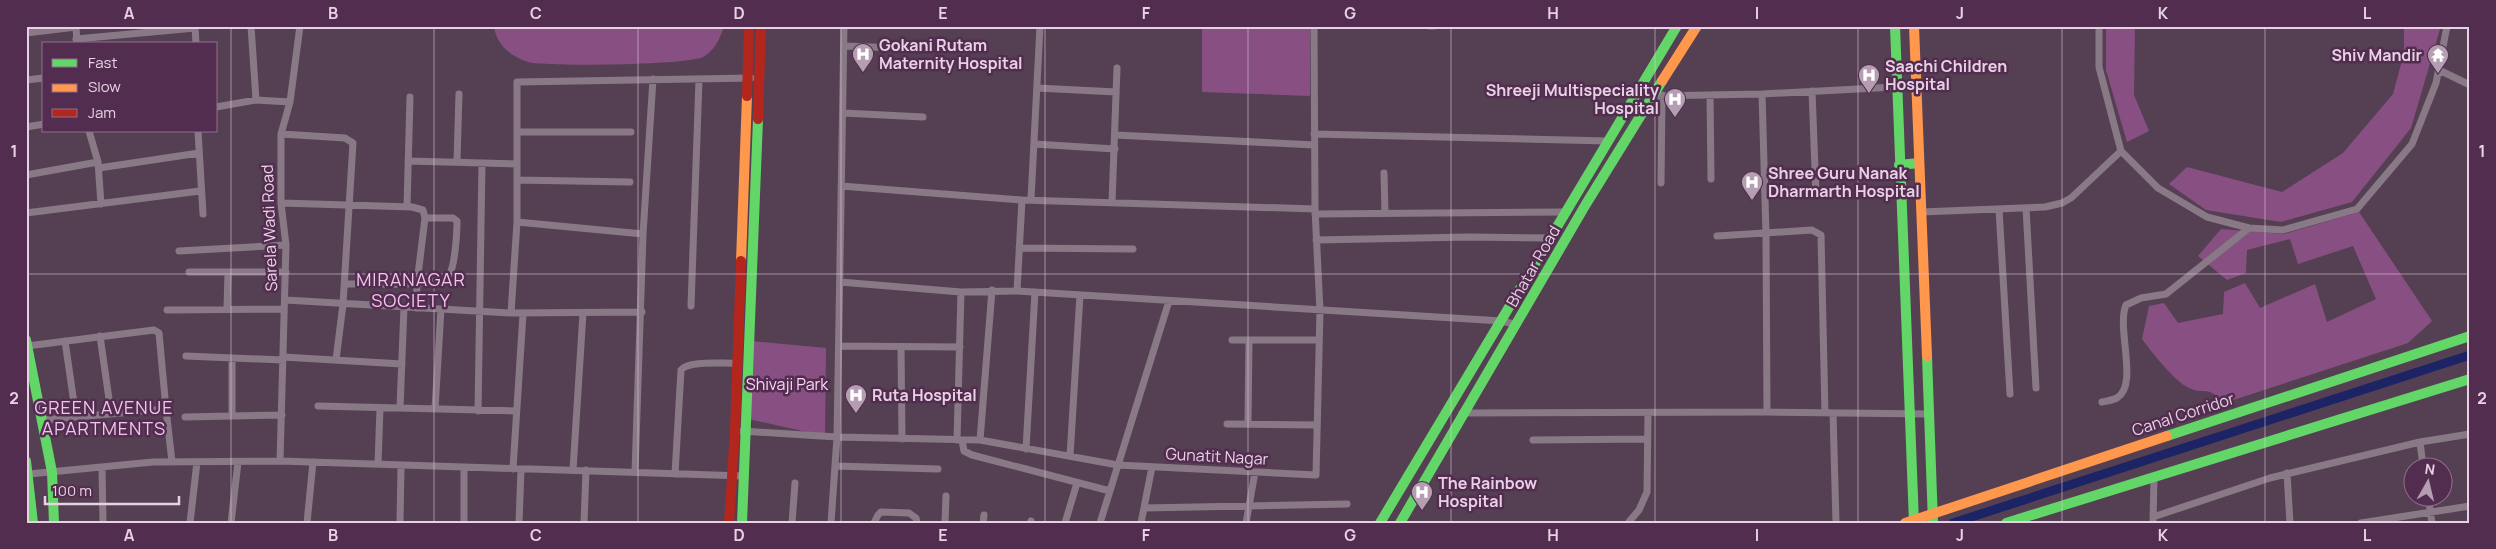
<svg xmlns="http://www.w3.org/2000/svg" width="2496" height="549" font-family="Manrope,sans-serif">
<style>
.green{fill:#884f83}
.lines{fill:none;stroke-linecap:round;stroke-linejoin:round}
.canal{stroke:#1d2465;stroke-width:9}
.street{stroke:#897987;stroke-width:7}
.fast{stroke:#63d668;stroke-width:10}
.slow{stroke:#ff974d;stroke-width:10}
.jam{stroke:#b3261e;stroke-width:10}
.grid{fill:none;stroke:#e8d1e5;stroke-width:1;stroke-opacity:0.55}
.labels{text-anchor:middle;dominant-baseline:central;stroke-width:5;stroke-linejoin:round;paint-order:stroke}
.poi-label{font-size:16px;font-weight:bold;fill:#e8d1e5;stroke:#522d4f;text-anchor:start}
.street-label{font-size:16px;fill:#e8d1e5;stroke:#522d4f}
.park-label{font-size:16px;fill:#fcd5f6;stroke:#522d4f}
.neighbourhood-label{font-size:18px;letter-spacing:1px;fill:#f3c4ed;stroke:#522d4f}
.neatline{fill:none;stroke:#e8d1e5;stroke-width:2}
.grid-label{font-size:16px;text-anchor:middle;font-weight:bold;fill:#e8d1e5}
</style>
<rect width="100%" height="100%" fill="#554053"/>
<path class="green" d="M494,26H724C720,39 715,50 703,57C688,65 548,67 528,62C511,57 496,44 494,26Z
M1202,26H1310V96L1202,92Z
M2106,26H2135L2134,95L2149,131L2127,142L2106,70Z
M2404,26H2440V29L2411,128L2352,202L2281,222L2206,210L2169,184L2187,167L2282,192L2343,153L2393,94L2404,53Z
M2359,212L2432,321L2408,343L2224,403C2206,384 2207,396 2189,388C2175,382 2151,351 2142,339L2149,306L2164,303L2178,323L2223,314L2224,292L2245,283L2260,308L2315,284L2327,322L2376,299L2353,246L2298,264L2290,239L2247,250L2246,273L2227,280L2198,256L2221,229L2284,234Z
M750,341L826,348L825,436L748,419Z"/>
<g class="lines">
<path class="canal" d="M1953,523L2470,355"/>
<path class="street" d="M76,26L77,44
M195,26L196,44
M251,26L256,100
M1429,26H1434
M2099,26V67L2121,151L2158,188L2207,217L2249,228L2283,230L2357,209L2412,144L2436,83L2447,26
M26,33L76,27
M76,39L195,28
M844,46L927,49
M2439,70L2470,85
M26,80L44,78
M1037,88L1116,92
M1640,88L1654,96L1762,94L1895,87
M1812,91L1816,195
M1762,94L1766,234L1767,412
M1710,95L1711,179
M216,107L256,100L290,102
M843,113L923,117
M26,127L44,124
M89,131L98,162L101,204
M198,131L203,214
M517,132H631
M281,134L345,138L353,143L343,304L336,360
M1314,134L1609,141
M1116,135L1314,145
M1034,144L1115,149
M408,161L517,164
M457,161L459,94
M99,168L199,153
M1384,173L1385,213
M26,175L98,162
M517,180L630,182
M1661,183L1662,95
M841,186L1022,200L1315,209
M1031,199L1040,26
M1112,202L1117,68
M281,203L412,207L423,210L425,218L417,283L416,308
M407,207L410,97
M2026,208L2036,388
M1999,209L2010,394
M1921,212L2045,207L2062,203L2071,198L2121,151
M26,213L200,191
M1315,214L1567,212
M517,222L643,234
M1717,236L1812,230L1821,235L1825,413
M1316,240L1469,237L1552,238
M1019,248L1133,249
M179,251L286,245
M189,272H286
M840,282L961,292L1017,291L1502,321L1517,325
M345,284C362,284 441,287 449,275C455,267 457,232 457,221L453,218H425
M1017,291L1022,200
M285,300L511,313L642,312
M691,306L699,80
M227,309L228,272
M167,310L284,309
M511,313L517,222V82L751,78
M100,336L111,413
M1232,340H1319
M65,341L76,417
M27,346L154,330L159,333L166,409L42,420
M839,346L960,347
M901,347L902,439
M186,356L283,360
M283,357L402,364
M2102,402C2107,401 2113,400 2117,398C2139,385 2116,328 2126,305L2141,298L2166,294L2249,228
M318,406L516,411
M400,408L404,307
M166,409L172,462
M435,409L441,309
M478,411L482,163
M1462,413L1767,412L1929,414
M1833,413L1836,523
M232,416V358
M185,417L282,415
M1227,424L1317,425
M1248,424L1249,340
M742,431L837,437L980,440L1118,465L1316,475L1320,311L1315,209L1314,26
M957,440L961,292
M962,440L964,451L972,455L1110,491
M980,440L992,290
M1533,440L1648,439
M2420,442L2423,466
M1026,449L1035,292
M1070,456L1080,295
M280,461L286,245L281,203V134L290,102L300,26
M378,464L380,408
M835,466L938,469
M102,467L103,523
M513,469L523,314
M573,470L583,313
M635,472L643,234L653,79
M2287,473L2290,523
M29,474L153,462L280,461L744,476
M675,474L681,370C688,360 724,364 737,363
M2428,496L2432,523
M1144,508L1347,504
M2153,517L2270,478L2420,442L2470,434
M190,523L197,462
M231,523L238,462
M307,523L313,462
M400,523L401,466
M464,523V468
M519,523L521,469
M584,523L586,470
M792,523L795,483
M831,523L837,437L844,26
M874,523L878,515L881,512L909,513L916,518L917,523
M945,523L946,496
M983,523L984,515
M1030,523L1031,521
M1065,523L1077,483
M1100,523L1169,301
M1141,523L1152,467
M1246,523L1255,472
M1628,523L1639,510L1647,492L1648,414
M2153,523L2154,477
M2361,523L2470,506"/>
<path class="fast" d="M1895,26L1914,523
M1899,165L1919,163
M26,340L52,472L54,523
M1927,356L1933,523
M2167,436L2470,336
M26,461L33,523
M742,523L758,119
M1380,523L1677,26
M1400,523L1586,204L1662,81
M2006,523L2470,379"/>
<path class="slow" d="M1914,26L1927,356
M1662,81L1697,26
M741,261L747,96
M1905,523L2167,436"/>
<path class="jam" d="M747,96L749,26
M758,119L761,26
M729,523L735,430L741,261"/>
</g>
<path class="grid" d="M231,26V523M434,26V523M638,26V523M841,26V523M1045,26V523M1248,26V523M1451,26V523M1655,26V523M1858,26V523M2062,26V523M2265,26V523M26,274H2470"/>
<defs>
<g id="hospital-pin" transform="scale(1.125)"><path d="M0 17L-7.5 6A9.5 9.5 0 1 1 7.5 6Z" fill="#b59eb2" stroke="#522d4f"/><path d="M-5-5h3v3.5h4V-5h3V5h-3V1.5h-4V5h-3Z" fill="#fff"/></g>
<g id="temple-pin" transform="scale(1.125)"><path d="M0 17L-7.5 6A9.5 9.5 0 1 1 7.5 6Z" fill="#b59eb2" stroke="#522d4f"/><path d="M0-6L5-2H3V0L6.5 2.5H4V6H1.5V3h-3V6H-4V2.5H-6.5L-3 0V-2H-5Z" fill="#fff"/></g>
</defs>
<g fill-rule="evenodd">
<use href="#hospital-pin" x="863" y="54"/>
<use href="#temple-pin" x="2438" y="55"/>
<use href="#hospital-pin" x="1869" y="75"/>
<use href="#hospital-pin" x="1675" y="99"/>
<use href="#hospital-pin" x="1752" y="182"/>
<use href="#hospital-pin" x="856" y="395"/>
<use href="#hospital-pin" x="1422" y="492"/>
</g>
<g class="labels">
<g class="poi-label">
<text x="879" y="45">Gokani Rutam<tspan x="879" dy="18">Maternity Hospital</tspan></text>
<text x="2422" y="55" text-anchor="end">Shiv Mandir</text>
<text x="1885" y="66">Saachi Children<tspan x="1885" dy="18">Hospital</tspan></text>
<text x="1659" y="90" text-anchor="end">Shreeji Multispeciality<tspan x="1659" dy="18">Hospital</tspan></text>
<text x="1768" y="173">Shree Guru Nanak<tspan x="1768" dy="18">Dharmarth Hospital</tspan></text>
<text x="872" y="395">Ruta Hospital</text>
<text x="1438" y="483">The Rainbow<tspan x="1438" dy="18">Hospital</tspan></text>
</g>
<g class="street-label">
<text transform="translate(269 228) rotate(-92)">Sarela Wadi Road</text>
<text transform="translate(1533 266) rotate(-60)">Bhatar Road</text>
<text transform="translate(2183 414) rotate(-18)">Canal Corridor</text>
<text transform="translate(1217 456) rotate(3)">Gunatit Nagar</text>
</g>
<g class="park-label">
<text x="787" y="384">Shivaji Park</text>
</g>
<g class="neighbourhood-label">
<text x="411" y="279">MIRANAGAR<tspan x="411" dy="21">SOCIETY</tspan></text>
<text x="104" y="407">GREEN AVENUE<tspan x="104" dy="21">APARTMENTS</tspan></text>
</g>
</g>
<rect width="2496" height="549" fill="none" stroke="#522d4f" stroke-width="55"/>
<rect x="42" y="42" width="175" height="90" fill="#522d4f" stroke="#8e6f8b"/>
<rect x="52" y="59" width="25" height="8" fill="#63d668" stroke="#8e6f8b"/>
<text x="88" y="68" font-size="15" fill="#e8d1e5">Fast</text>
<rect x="52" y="84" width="25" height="8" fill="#ff974d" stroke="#8e6f8b"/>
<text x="88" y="92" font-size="15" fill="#e8d1e5">Slow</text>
<rect x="52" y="109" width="25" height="8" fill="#b3261e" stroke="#8e6f8b"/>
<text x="88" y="118" font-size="15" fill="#e8d1e5">Jam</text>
<g transform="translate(2428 482) rotate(8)"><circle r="24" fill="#522d4f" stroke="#8e6f8b"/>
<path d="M0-4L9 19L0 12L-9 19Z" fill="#b59eb2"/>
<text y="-8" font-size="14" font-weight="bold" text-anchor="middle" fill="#e8d1e5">N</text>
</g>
<path d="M45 496v8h134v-8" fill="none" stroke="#e8d1e5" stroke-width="2.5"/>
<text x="52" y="496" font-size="15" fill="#e8d1e5" stroke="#522d4f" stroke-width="4" paint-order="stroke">100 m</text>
<rect x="28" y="28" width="2440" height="494" class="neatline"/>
<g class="grid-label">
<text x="129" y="19">A</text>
<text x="333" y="19">B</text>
<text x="536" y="19">C</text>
<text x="739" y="19">D</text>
<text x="943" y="19">E</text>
<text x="1146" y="19">F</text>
<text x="1350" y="19">G</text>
<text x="1553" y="19">H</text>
<text x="1757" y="19">I</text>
<text x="1960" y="19">J</text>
<text x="2163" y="19">K</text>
<text x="2367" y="19">L</text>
<text x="14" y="157">1</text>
<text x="2482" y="157">1</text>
<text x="14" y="404">2</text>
<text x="2482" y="404">2</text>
<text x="129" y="541">A</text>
<text x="333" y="541">B</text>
<text x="536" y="541">C</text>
<text x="739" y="541">D</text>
<text x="943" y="541">E</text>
<text x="1146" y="541">F</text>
<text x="1350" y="541">G</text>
<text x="1553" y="541">H</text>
<text x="1757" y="541">I</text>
<text x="1960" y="541">J</text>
<text x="2163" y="541">K</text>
<text x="2367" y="541">L</text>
</g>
</svg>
